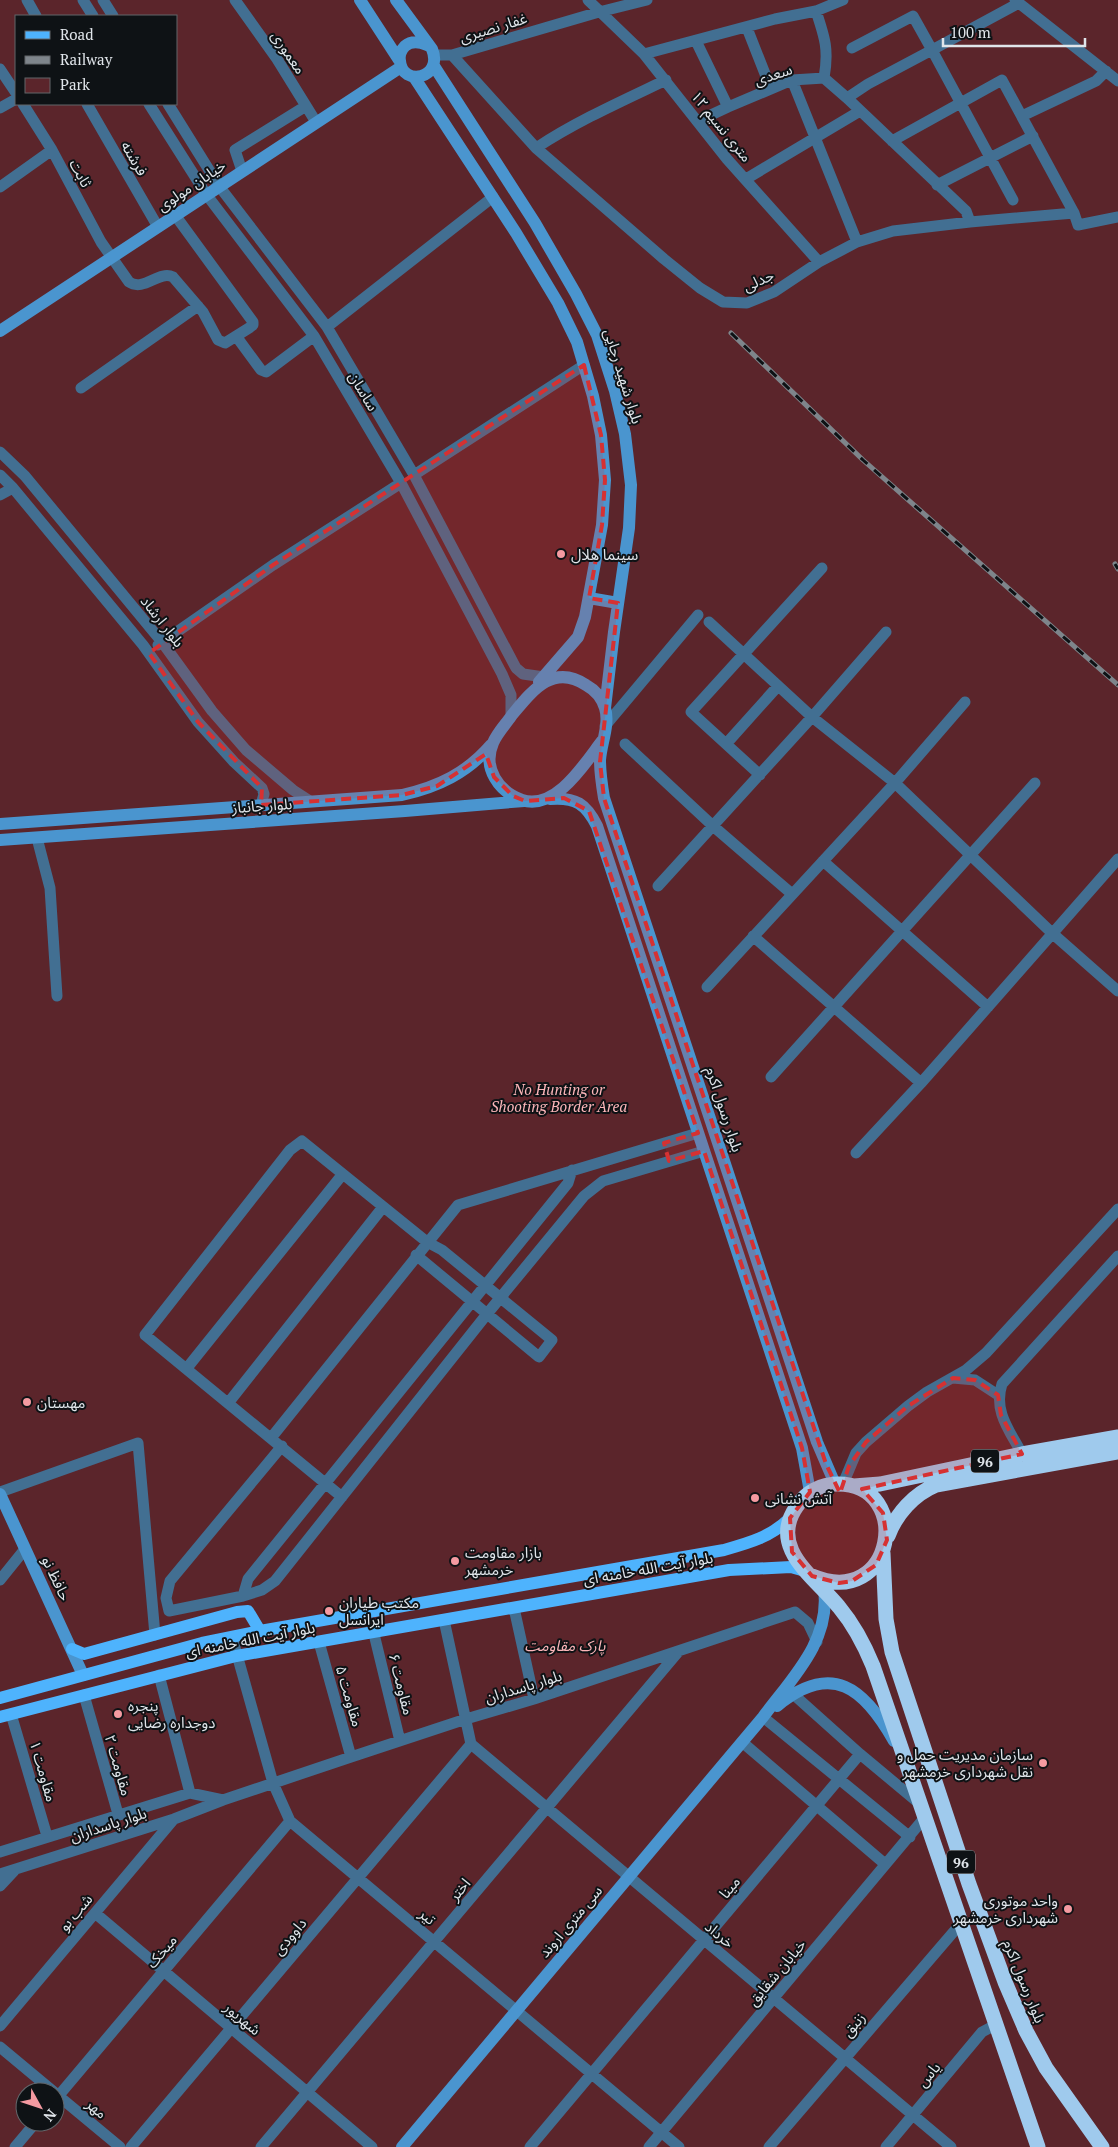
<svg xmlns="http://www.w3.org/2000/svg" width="1118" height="2147" font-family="'PT Serif','Noto Sans Arabic',serif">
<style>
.green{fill:#5b252b;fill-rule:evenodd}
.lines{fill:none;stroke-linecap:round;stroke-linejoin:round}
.street{stroke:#426f92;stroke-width:11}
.secondary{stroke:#4a95cf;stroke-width:12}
.primary{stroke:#4eb3fd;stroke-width:12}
.highway{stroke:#9fcaed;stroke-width:15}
.rail-casing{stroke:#7e858b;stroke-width:5}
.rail{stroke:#0e1215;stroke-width:3;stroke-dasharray:9;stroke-linecap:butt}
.marked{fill:#d63132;fill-opacity:0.2;stroke:#d63132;stroke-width:4;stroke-dasharray:10 6;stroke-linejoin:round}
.poi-dot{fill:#f49aa1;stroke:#0e1215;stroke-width:2}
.labels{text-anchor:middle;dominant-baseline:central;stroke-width:4;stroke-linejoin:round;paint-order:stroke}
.shield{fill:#0e1215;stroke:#a1a6aa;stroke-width:1}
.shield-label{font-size:14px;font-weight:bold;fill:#e0e5ea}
.street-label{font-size:15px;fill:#e0e5ea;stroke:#0e1215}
.poi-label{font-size:15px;fill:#e0e5ea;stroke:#0e1215;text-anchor:start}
.park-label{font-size:15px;font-style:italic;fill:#fdb6ba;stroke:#0e1215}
</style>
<rect width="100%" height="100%" fill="#212a31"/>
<path class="green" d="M0,0H1118V2147H0ZM16,16H176V104H16ZM25,2092H55V2122H25Z"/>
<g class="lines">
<path class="street" d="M27,0L36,16
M83,0L93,16
M103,0L113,16
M235,0L277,59L316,122
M588,0L644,54L727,159L819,262
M1015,0L1118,81
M747,28L771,89
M696,41L728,107
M644,54L775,19L816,11L843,0
M434,55H452L599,12L647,0
M452,55L536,148L664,259L700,288L723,302L747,303L774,292L819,262L857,242L893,231L970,222L1074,213L1078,225L1118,217
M0,69L16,93
M824,78L847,98L868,84L932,50L913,16L852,48
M792,80L857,242
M847,98L966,211L970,222
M23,104L52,150L101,242L129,282C144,292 159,270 173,277L203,312L218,340L225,343L249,328L253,325V322L175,215
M87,104L158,227
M149,104L206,194L314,336L401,483L502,674L511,695V717
M168,104L219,186L327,327L414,475L516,668L523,674L544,677
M0,108L16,99
M1022,116L1096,81L1106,71
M698,121L728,107L792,80L824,78C829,50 825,38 816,11
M892,141L1002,80L1074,213
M536,148C577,121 622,101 666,80
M242,171L235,150L306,106
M746,179L860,111
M937,185L1033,136
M0,187L52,150
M1013,200L932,50L1019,3
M327,327L493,197
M236,336L261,370L266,372L314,336
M81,388L198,306
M0,452L25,476L162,642L212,711L246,750L293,790L310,801
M0,475L13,488L143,645L198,722L234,762L262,788L264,794L261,805
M414,475L584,365
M0,495L13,488
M709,622L812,717L895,783L1052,933L1118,991
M158,645L273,565L401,483
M605,726L698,615
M625,744L713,826L792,894
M726,744L778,686
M760,775L691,712L822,568
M37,838L50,888L57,996
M823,861L988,1007
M658,886L812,717L886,632
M753,936L921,1083
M707,987L895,783L965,702
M771,1077L1035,783
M856,1153L921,1083L1118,859
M572,1170L568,1183L248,1579L243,1596L262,1590L275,1581L487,1314L584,1196L603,1181L704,1151
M187,1368L342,1175
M953,1378L975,1380L998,1395
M229,1402L383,1207
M271,1438L458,1205L698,1133
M1022,1454C1010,1431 993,1411 1002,1384L1118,1256
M843,1484L856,1453L866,1442L908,1406L927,1392L966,1370L986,1353L1118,1209
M0,1492L138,1443L155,1635
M342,1497L145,1335L290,1150L302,1141L427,1242L442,1250L552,1340L539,1357L416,1255
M0,1580L25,1549
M243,1596L169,1611L166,1598L170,1581L282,1446
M514,1608L534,1699
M444,1620L471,1744
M374,1634L400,1741
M232,1637L273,1783L290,1821L679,2147
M319,1642L351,1757
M159,1675L190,1793
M793,1694L860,1754
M84,1695L118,1814
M11,1714L47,1836
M763,1717L910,1837
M742,1742L885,1864
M471,1744L951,2147
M0,1852L190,1793L223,1800
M0,1874L174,1819L223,1800L351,1757L466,1719L534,1699L795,1612L808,1623L817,1642
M0,1886L14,1871
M95,1913L372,2147
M0,2026L174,1819
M0,2047L54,2092
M55,2093L120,2147
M55,2100L290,1821
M15,2147L36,2122
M131,2147L471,1744
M261,2147L679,1651
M530,2147L860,1754L920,1804
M649,2147L926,1816
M769,2147L962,1922
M886,2147L982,2032L997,2024"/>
<path class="secondary" d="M360,0L399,60
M396,0L432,49C444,79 402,87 400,61C399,56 401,50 405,46C412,40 420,42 427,45
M434,66L535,223L576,294L597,335L615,391L625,434L631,485L629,528L614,632L605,708
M414,77L516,233L558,303L577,342L593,396L601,435L605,480L602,525L585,617L578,637L539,682
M0,331L401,67
M589,598L618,603
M602,741C585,763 556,811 522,800C499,792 482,768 493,743C497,733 506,724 512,715C532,691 553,663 586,685C595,690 602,698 605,708C610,724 601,744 600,760C600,773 602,786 604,798L817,1442L835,1484
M550,799C576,797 586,804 597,826L802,1448L810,1492
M0,824L402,795C438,787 467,773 491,745
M0,840L405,811L524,801
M0,1494L83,1675
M777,1706C832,1661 864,1688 894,1741
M402,2147L763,1717C792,1678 831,1641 824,1589"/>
<path class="primary" d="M72,1649L84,1654L237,1612L248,1611L260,1631
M0,1698L202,1643L260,1631L724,1550C749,1543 771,1537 790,1518
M0,1717L236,1656L729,1570L791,1567L805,1571"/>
<path class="highway" d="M854,1486L880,1484L1022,1454L1118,1437
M888,1536C896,1514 914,1494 936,1485L1118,1452
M883,1553L886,1619L892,1652L969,1884L1005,1982L1026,2031L1046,2068L1102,2147
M812,1576C895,1611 914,1484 838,1484C821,1484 806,1492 797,1506C767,1548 816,1578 839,1607C854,1625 864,1644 873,1666L1038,2147"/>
<g class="rail-casing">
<path id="rail" d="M731,333L863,460L1118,685
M1115,564L1118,569"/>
</g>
<use href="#rail" class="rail"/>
</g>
<path class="marked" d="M584,365L601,435L605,480L602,525L589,598L618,603L600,762L604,798L826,1464L840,1493L849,1466L866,1442L908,1406L953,1378L975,1380L998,1395L1001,1415L1022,1454L862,1489L883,1513L887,1540L876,1565L852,1581L839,1583L812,1576L792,1552L790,1518L810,1492L802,1448L704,1151L669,1161L664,1143L698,1133L589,811L564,798L525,801L513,796L494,777L486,754L437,786L402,795L261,805L262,788L198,722L149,653L273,565Z"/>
<g class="poi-dot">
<circle cx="561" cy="554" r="5"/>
<circle cx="27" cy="1402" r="5"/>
<circle cx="755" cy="1498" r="5"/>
<circle cx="455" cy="1561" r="5"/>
<circle cx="329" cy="1611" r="5"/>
<circle cx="118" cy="1714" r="5"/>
<circle cx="1043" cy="1763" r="5"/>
<circle cx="1068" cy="1909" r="5"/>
</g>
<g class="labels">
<g class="shield">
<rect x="971" y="1449.5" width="28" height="23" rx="4"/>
<rect x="947" y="1850.5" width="28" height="23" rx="4"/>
</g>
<g class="shield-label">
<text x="985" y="1461">96</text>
<text x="961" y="1862">96</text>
</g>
<g class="street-label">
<text transform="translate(493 27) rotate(-17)">غفار نصیری</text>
<text transform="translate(289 52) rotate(56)">معموری</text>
<text transform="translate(773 74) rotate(-19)">سعدی</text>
<text transform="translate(722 126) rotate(51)">۱۲ متری نسیم</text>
<text transform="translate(135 158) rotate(60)">فرشته</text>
<text transform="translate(81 173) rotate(61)">ثابت</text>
<text transform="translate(191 185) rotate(-34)">خیابان مولوی</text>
<text transform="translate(758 280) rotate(-24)">جدلی</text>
<text transform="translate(624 376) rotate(73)">بلوار شهید رجایی</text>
<text transform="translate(364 391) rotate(59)">ساسان</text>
<text transform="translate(163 621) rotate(52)">بلوار ارشاد</text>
<text transform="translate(262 805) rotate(-4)">بلوار جانباز</text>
<text transform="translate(725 1109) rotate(72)">بلوار رسول اکرم</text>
<text transform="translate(648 1568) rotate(-10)">بلوار آیت الله خامنه ای</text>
<text transform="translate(57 1578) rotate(65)">حافظ نو</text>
<text transform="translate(250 1639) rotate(-11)">بلوار آیت الله خامنه ای</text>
<text transform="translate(402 1684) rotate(76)">مقاومت ۶</text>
<text transform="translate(523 1686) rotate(-17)">بلوار پاسداران</text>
<text transform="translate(350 1696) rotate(74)">مقاومت ۵</text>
<text transform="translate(119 1765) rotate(74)">مقاومت ۲</text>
<text transform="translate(44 1771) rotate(74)">مقاومت ۱</text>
<text transform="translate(108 1824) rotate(-18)">بلوار پاسداران</text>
<text transform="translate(729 1887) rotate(-50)">مینا</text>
<text transform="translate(459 1889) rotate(-50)">اختر</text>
<text transform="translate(75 1912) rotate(-50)">شب بو</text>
<text transform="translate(428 1916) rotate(40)">تیر</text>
<text transform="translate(570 1921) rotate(-50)">سی متری اروند</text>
<text transform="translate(720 1934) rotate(40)">خرداد</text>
<text transform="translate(289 1936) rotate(-50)">داوودی</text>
<text transform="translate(161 1951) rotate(-50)">میخک</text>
<text transform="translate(776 1972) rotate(-50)">خیابان شقایق</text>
<text transform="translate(1025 1981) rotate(68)">بلوار رسول اکرم</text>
<text transform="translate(243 2018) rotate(40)">شهریور</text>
<text transform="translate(853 2024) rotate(-49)">زنبق</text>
<text transform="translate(928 2074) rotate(-50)">یاس</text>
<text transform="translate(97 2108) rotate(40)">مهر</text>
</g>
<g class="poi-label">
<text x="571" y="554">سینما هلال</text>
<text x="37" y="1402">مهستان</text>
<text x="765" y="1498">آتش نشانی</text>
<text x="465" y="1552">بازار مقاومت<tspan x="465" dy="17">خرمشهر</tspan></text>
<text x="339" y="1602">مكتب طياران<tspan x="339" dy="17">ايرانسل</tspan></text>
<text x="128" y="1705">پنجره<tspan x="128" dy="17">دوجداره رضایی</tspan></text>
<text x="1033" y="1754" text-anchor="end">سازمان مدیریت حمل و<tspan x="1033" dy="17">نقل شهرداری خرمشهر</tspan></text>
<text x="1058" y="1900" text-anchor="end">واحد موتوری<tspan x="1058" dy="17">شهرداری خرمشهر</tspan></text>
</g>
<g class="park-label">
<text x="559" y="1089">No Hunting or<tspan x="559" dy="17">Shooting Border Area</tspan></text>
<text x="565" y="1645">پارک مقاومت</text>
</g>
</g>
<rect x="15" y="15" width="162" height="90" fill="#0e1215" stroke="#62666a"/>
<rect x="25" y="31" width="25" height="8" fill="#4eb3fd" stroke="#62666a"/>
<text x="60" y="40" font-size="15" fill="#e0e5ea">Road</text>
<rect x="25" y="56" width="25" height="8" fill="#7e858b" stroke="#62666a"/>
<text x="60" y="65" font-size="15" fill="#e0e5ea">Railway</text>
<rect x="25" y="78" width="25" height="15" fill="#5b252b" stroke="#62666a"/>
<text x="60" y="90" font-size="15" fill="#e0e5ea">Park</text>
<g transform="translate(40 2107) rotate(130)"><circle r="24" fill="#0e1215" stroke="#62666a"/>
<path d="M0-4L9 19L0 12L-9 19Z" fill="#f49aa1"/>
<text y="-8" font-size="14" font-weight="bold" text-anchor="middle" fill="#e0e5ea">N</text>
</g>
<path d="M943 38v8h142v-8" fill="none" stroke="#e0e5ea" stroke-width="2.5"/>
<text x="950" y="38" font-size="15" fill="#e0e5ea" stroke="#0e1215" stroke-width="4" paint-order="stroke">100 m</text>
</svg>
